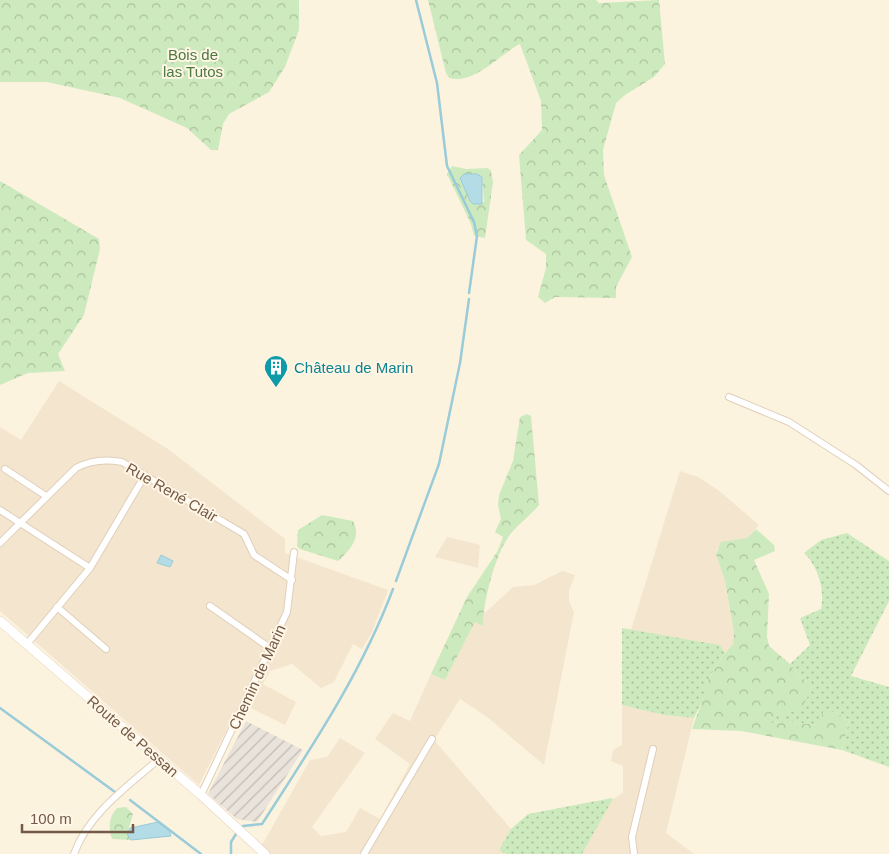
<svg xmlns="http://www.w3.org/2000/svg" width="889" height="854" font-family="Helvetica,sans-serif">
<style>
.residential{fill:#f4e5ce}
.industrial{fill:url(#industrial-furrows)}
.grass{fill:url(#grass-dots)}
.forest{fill:url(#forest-crowns);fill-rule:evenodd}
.water{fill:#b4dce6;stroke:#9acbd8}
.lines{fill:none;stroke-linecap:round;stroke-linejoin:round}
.stream{stroke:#9acbd8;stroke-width:2.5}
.minor-casing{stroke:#e0cfbb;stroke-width:8}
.secondary-casing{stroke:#e6d0b9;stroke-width:10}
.minor{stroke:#fff;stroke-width:6}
.secondary{stroke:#fff;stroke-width:9}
.labels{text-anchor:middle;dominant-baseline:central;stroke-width:4;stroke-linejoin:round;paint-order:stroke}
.park-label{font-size:15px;fill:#4c793f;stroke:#fff6e6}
.culture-label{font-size:15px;fill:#0d838f;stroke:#fff6e6;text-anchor:start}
.street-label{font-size:15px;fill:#735947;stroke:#fff6e6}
</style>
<defs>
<pattern id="industrial-furrows" width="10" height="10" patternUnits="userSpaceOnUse" patternTransform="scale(1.25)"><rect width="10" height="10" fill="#eae3db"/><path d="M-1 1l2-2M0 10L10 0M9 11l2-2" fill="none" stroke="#c2bbb3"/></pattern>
<pattern id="grass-dots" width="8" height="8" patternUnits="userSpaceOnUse" patternTransform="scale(1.25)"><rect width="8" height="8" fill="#cdeabe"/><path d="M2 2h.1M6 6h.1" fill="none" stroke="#abc19c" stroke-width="1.8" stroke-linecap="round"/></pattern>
<pattern id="forest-crowns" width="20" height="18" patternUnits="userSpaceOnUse" patternTransform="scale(1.25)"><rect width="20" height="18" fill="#cdeabe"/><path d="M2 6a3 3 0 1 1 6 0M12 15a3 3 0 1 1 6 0" fill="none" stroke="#abc19c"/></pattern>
</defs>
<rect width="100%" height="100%" fill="#fcf3df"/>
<path class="residential" d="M59,381L168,449L285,539V553L388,590L372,632L362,649L353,644L334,682L321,688L292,664L270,671L263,684L296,702L285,725L240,703L199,785L0,611V427L21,440Z
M680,471L698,477L718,490L759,525L747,538L717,548L716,554L725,581L734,632L733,644L725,653L720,645L631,630Z
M447,537L480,545L478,568L435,557Z
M562,571L575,575L569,591V601L574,612L544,765L487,717L460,699L434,740L511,829L499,850L506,854H271L262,845L310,760L327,757L340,738L365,753L312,827L321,836L346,832L360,808L380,819L410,764L375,739L393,713L410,721L431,674L445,680L475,622L513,587L534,585Z
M622,705L664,715L694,718L666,833L694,854H582L613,799L623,793V766L611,761L613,750L622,745Z"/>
<path class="industrial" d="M246,721L303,750L257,822L237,819L208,794Z"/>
<path class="grass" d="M847,533L889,561V601L851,676L889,687V767L842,750L849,720L835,712L819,725L788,722L769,723L765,719L782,714L810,683L800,677L790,664L810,645L800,618L821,609C825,590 818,566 804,553L821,540Z
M622,628L720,645L725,653L706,683V693L694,718L664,715L622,705Z
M612,798L613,799L582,854H506L499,850L511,829L528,814Z"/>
<path class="forest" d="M0,0H299V30L285,67L269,92L229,114L223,124L218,150H211L187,128L120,98L47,82H0Z
M428,0H596L599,3L659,0L665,64L654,77L625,95L616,103L603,150L604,175L632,257L616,287V298L555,297L545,303L538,297L546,268V254L526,240L519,155L542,130L541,101L520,44C500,54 474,85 449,78L446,73Z
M452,166L466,169L488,168L491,171L493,182L485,238L474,236L471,224L447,174ZM482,177L484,202L473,204L460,178Z
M0,181L99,239L100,249L84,315L58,354L65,371L28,373L0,385Z
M527,414L531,416L539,505C530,516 517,525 509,536C495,555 483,602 483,626L475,622L445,680L431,674L467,597L497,552L503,537L495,532L501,519L498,505L499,495L513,461L520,417Z
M322,515L353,521C362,537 350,550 338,561L300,549L297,546L298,530Z
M756,529L774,545L775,551L754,560L769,594L767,637L769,646L790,664L800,677L810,683L808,696L801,710L765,719L769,723L788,722L819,725L823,712H835L849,720L842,750L741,731L692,729L705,693L706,683L725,653L733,644L734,632L725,581L716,554L721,542L747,538Z
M126,807L133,814L127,834L131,840L112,839C108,827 109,817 117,808Z"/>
<path class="water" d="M464,174H477L482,177V204H473L470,201L460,178Z
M161,555L173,561L170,567L157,563Z
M158,822L169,830L171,836L131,840L127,834L130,828Z"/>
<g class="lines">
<path class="stream" d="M416,0L437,83L447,166L474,222L477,236L469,293
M396,581L439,464L460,363L469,299
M0,708L115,792
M130,800L201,854
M243,826L262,824C311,748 361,674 393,589
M231,854V842L236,834"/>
<g class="minor-casing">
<path id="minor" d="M729,397L789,422L856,465L889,491
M5,469L46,496
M0,510L90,568
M0,543L76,468C91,460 106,459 122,462L244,534L254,555L292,580
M210,606L270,648
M57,607L106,649
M27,644L90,568L145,475
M201,795L287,612L294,552
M74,854C88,814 128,786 159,759
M364,854L432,739
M634,854L632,837L653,749"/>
</g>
<g class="secondary-casing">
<path id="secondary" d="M0,621L201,795L265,854"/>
</g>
<use href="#minor" class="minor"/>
<use href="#secondary" class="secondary"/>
</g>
<defs>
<g id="building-pin" transform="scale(1.25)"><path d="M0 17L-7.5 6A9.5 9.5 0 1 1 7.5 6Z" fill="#0f9aa8" stroke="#fff6e6"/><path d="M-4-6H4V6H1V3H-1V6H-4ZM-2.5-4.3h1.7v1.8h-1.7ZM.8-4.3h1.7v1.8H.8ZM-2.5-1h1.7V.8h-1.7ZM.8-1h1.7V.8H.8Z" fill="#fff"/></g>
</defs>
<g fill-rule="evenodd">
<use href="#building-pin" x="276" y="367"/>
</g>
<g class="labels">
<g class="park-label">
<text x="193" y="54">Bois de<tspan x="193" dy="17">las Tutos</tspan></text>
</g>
<g class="culture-label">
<text x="294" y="367">Château de Marin</text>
</g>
<g class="street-label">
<text transform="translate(172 492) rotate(30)">Rue René Clair</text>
<text transform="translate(257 677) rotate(-65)">Chemin de Marin</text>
<text transform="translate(133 736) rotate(41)">Route de Pessan</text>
</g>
</g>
<path d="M22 824v8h111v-8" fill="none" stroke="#735947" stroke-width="2.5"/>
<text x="30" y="824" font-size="15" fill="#735947" stroke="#fff6e6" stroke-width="4" paint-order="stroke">100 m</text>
</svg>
